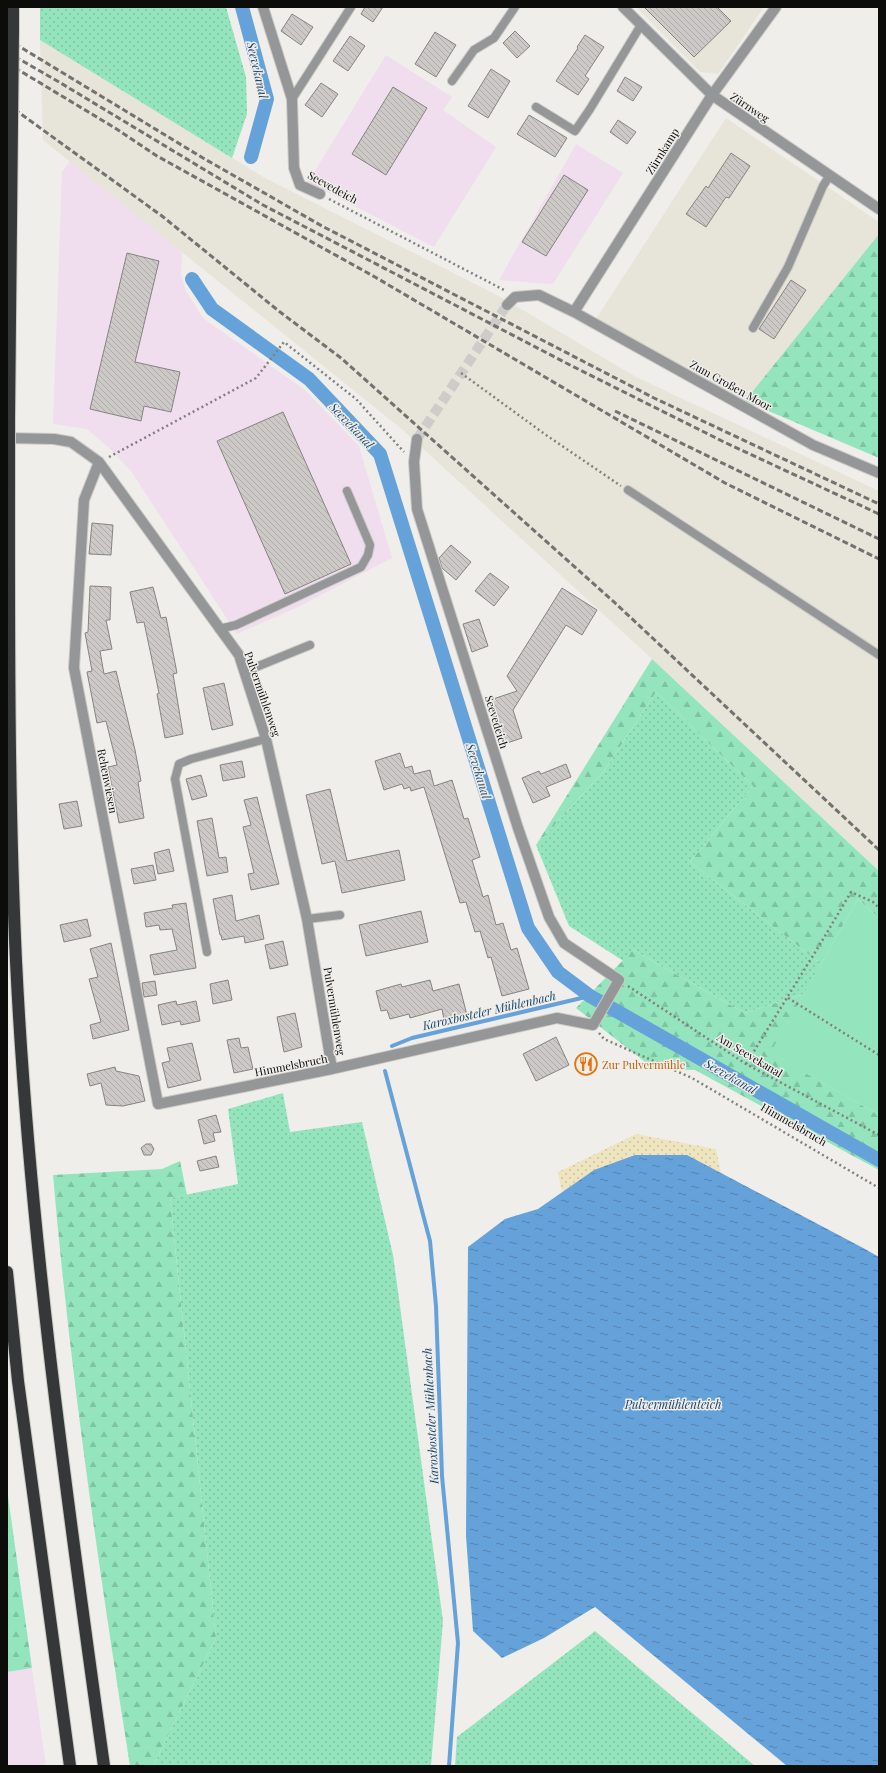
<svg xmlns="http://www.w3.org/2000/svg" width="886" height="1773" font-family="'Playfair Display',serif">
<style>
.commercial{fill:#f0deee}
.built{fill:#e7e4d9}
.grass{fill:url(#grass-dots)}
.forest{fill:url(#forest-firs)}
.sand{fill:url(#sand-dots)}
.garden{fill:#94e5be}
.water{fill:url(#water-ripples)}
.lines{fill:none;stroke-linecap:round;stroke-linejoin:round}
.stream{stroke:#66a2da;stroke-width:4}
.canal{stroke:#66a2da;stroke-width:14}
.building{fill:url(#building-back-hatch);stroke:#878382}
.minor-tunnel{stroke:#cdccc9;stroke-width:10;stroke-dasharray:10 5;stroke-linecap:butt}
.service-casing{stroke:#cbcac7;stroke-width:10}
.minor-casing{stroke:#cbcac7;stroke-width:12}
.motorway-casing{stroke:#cbcac7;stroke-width:14}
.path{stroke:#80807e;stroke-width:2.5;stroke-dasharray:2 3;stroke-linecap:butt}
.service{stroke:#959697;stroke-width:8}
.minor{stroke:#959697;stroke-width:10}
.motorway{stroke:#353739;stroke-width:12}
.rail{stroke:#727270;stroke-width:3;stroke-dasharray:6 3;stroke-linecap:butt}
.motorway-bridge-casing{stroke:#cbcac7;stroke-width:14;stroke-linecap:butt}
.motorway-bridge{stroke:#353739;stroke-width:12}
.labels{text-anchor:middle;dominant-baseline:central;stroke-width:3;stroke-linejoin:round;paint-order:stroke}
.street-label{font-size:11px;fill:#0c0c0b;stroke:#efeeeb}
.food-label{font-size:11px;fill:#c56008;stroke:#efeeeb;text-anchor:start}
.water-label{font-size:12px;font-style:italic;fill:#1a466b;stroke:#efeeeb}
</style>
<defs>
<pattern id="grass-dots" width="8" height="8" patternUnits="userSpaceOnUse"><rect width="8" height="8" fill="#94e5be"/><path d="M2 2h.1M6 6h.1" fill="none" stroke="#7ec3a2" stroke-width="1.8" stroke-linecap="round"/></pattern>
<pattern id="forest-firs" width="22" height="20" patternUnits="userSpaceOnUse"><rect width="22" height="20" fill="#94e5be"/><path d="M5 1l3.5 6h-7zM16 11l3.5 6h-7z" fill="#7ec3a2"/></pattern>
<pattern id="sand-dots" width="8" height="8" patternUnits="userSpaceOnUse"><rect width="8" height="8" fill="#eee5bf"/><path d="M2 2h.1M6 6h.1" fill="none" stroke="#cbc3a3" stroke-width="1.8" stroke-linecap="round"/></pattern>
<pattern id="water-ripples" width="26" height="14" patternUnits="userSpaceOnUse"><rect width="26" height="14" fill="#66a2da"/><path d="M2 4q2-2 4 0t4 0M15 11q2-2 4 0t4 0" fill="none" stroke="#5282af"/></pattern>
<pattern id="building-back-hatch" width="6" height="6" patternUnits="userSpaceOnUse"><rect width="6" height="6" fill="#ccc9c7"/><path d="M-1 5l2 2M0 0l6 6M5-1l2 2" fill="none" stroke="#aeabaa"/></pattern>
</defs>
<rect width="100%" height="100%" fill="#efeeeb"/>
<path class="commercial" d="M386,55L452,97L443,110L496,147L434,247L308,182Z
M576,144L623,173L553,284L499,280Z
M70,161L182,252L181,275L186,291L203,318L305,390L359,446L392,558L298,607L237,634L131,471L107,446L87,429L53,424L62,172Z
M32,1668L46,1766H7V1672Z"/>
<path class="built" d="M636,7H764L718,74L700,72Z
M40,40L265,178L499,296L636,377L879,491V871L676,681L404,431L43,140Z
M726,118L879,222V234L745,401L594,322Z"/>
<path class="grass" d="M40,7H226L246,77L247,114L232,158L40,40Z
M656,692L753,786L690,862L821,964L804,994L745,1013L633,950L625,962L569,926L536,845L604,771Z
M283,1093L290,1132L362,1122L393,1255L443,1621L431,1766H153L216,1638L170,1198L238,1184L228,1109Z
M595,1631L755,1766H455L457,1737Z"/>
<path class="forest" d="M879,234V458L745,401Z
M652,659L879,871V918L858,899L821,964L690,862L753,786L656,692L604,771L536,845Z
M633,950L745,1013L804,994L771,1053L879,1115V1170L695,1070L654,1069L576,1008Z
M180,1161L187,1195L170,1198L216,1638L153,1766H130C99,1570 70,1373 53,1175L162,1169Z
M7,1489L32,1668L7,1672Z"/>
<path class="sand" d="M636,1134L716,1149L721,1173L687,1155L594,1170L562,1192L558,1172Z"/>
<path class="garden" d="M858,899L879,918V1115L770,1053Z"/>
<path class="water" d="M635,1155H687L865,1249L879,1257V1766H787L595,1607L544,1638L502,1658L473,1631L466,1536L468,1247L505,1219L538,1209L594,1170Z"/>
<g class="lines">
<path class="stream" d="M392,1046L412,1038L590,996
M385,1071L430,1241L436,1306L442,1476L458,1643L449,1766"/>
<path class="canal" d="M242,7L267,99L251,157
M192,279L212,309L309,379L380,454L528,928L558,972L590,996L879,1160"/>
</g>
<path class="building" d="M365,7H383L373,22L361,14Z
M644,7H717L731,21L694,57Z
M292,14L313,27L301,45L281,31Z
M515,31L530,46L517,58L503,43Z
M435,32L456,45L436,77L415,64Z
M585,35L604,47L585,76L589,79L578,95L556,81L578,48L577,47Z
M350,36L365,46L348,71L333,61Z
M491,69L510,81L488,118L468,106Z
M625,77L642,87L633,101L617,91Z
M321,83L338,94L322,117L305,105Z
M393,87L427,108L386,175L352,154Z
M529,115L567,138L555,157L517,134Z
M618,120L636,132L627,144L610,132Z
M731,153L750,166L729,198L726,197L706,227L686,214L706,186L708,188Z
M564,175L588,190L546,256L522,242Z
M127,253L159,261L135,362L180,372L171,412L144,406L141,421L90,409Z
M791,280L806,290L774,339L759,329Z
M283,412L351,564L285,594L217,441Z
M92,523L113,525L111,555L89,554Z
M451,545L471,562L456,580L442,568L439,558Z
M490,573L509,587L494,606L475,591Z
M90,586L111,587L110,620H106L112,649L100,651L104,674L116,671L135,750L141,781L138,782L144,818L119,823L108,767L117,765L106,721L97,723L87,672L92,671L85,633L88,632Z
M153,587L161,618L166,617L177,673L173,674L183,734L165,738L157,694L159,693L144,622L137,623L130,592Z
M562,588L597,610L582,635L566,625L513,710L522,738L504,744L490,700L517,691L507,676Z
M479,619L488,646L472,652L463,624Z
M224,683L233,725L212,730L203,688Z
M400,753L405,768L412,766L414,774L430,770L434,786L452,780L464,819L468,818L480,857L472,860L483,897L488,895L496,925L503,923L511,950L517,948L529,989L502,996L491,957L488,958L480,931L475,932L466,902L460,903L424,787L411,791L410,787L404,789L402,784L384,790L375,761Z
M242,761L245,777L223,781L220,765Z
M566,764L571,777L546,787L550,796L533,803L522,778L539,771L541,774Z
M201,775L207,796L192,800L186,779Z
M330,789L347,861L399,850L405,880L342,893L335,861L322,864L306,795Z
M257,797L279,884L251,890L248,874L254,873L243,827L251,825L244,800Z
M77,801L82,826L64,829L59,804Z
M212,818L219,858L226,857L228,872L207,876L197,821Z
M169,849L174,871L158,874L154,853Z
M153,865L156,880L134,884L131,869Z
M232,895L236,921L259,915L264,939L245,943L244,936L222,940L221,935H220L213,899Z
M186,903L196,968L154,975L150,955L177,950L172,929L160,930L159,925L146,927L144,913L173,908L172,905Z
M421,911L428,942L366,956L359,925Z
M87,919L91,936L64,942L60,925Z
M283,941L288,965L270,969L265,945Z
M111,943L129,1030L93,1039L90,1025L101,1022L89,979L98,977L90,949Z
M228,980L232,1000L213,1004L210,984Z
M430,980L433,991L459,984L468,1019L445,1025L442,1009L410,1018L409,1014L390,1019L387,1010L381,1011L376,991L401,984L402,987Z
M155,981L157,995L144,997L142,983Z
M176,1001L177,1005L196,1001L200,1021L181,1025L180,1021L162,1025L158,1005Z
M295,1013L302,1047L284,1052L277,1017Z
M556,1037L569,1065L536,1081L523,1054Z
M239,1038L241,1048L248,1047L253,1069L234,1073L227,1040Z
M192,1043L201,1080L168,1088L162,1063L170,1061L167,1048Z
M115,1067L116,1071L139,1076L145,1101L123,1106L106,1105L101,1083L90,1086L87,1074Z
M216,1115L221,1132L213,1133L215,1141L204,1144L198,1120Z
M146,1144H151L154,1149L151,1155H144L141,1148Z
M216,1156L219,1167L200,1171L197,1161Z"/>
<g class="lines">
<path class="minor-tunnel" d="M417,439L507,305"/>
<g class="service-casing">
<path id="service" d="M452,81L474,50L494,38L515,7
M292,99L351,7
M536,107L575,131L590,109L641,25
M753,328L788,267L823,186L830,175
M628,490L879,655
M219,629L236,625L361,567L368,555L370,545L347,491
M244,672L310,645
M307,919L340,915
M207,952L175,779L179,764L191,759L266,739"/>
</g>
<g class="minor-casing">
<path id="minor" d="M263,7L292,99L294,168L300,185L320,194
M623,7L712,95L879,209
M507,305L515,297L539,295L574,312L813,445L879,473
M574,312L712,95L776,7
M7,438L54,439L71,442L99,462L239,655L266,739L307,919L332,1069
M99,462L84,500L74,668L158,1104L332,1069L557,1018L593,1025L619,980L564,943L549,917L518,828L417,509L414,462L417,439"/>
</g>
<g class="motorway-casing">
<path id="motorway" d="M13,30V7
M9,420L12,123
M9,451C9,621 8,791 16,961C29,1231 67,1499 104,1766
M7,1272L18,1381L70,1766"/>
</g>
<path class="path" d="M329,199L506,291
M461,373L546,435L621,486
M109,457L256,378L284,342L356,399L404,452
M628,986L746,1064L879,1135
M788,998L879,1055
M599,1033L604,1039L692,1078L879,1188
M746,1064L819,946L851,892L873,902L879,908"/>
<use href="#service" class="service"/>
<use href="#minor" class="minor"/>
<use href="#motorway" class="motorway"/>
<path class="rail" d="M7,39L203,158L322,226L654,398L879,504
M7,52L59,82L263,205L570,365L724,442L879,514
M7,63L115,128L157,156L375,277L725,483L879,559
M7,104L162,216L280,312L341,358L613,601L879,850
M615,411L879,539"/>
<g class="motorway-bridge-casing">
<path id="motorway-bridge" d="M12,123L13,30
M9,451V420"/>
</g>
<use href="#motorway-bridge" class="motorway-bridge"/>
</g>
<defs>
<g id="restaurant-ring" transform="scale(1.15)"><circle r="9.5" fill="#efeeeb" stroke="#e8710a" stroke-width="1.5"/><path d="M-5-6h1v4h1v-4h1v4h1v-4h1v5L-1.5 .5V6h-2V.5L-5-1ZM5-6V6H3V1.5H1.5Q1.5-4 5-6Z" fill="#e8710a"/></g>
</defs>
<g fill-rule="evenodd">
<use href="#restaurant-ring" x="586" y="1064"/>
</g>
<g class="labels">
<g class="street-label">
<text transform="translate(750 107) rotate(34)">Zürnweg</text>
<text transform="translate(662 151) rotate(-58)">Zürnkamp</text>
<text transform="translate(333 187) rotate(29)">Seevedeich</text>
<text transform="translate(731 385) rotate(29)">Zum Großen Moor</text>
<text transform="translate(263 694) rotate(71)">Pulvermühlenweg</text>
<text transform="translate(497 722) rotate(73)">Seevedeich</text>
<text transform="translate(108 781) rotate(79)">Rehenwiesen</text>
<text transform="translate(335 1011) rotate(81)">Pulvermühlenweg</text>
<text transform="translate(750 1055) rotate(31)">Am Seevekanal</text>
<text transform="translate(291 1065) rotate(-11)">Himmelsbruch</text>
<text transform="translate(794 1124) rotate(30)">Himmelsbruch</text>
</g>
<g class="food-label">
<text x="602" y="1064">Zur Pulvermühle</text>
</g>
<g class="water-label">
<text transform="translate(258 70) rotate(77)">Seevekanal</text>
<text transform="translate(352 425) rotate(47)">Seevekanal</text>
<text transform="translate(479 771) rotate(73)">Seevekanal</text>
<text transform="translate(489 1010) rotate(-13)">Karoxbosteler Mühlenbach</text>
<text transform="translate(731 1076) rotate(30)">Seevekanal</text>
<text x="673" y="1404">Pulvermühlenteich</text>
<text transform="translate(430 1416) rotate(-93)">Karoxbosteler Mühlenbach</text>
</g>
</g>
<rect width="886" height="1773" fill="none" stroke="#0c0c0b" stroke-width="16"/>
</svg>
